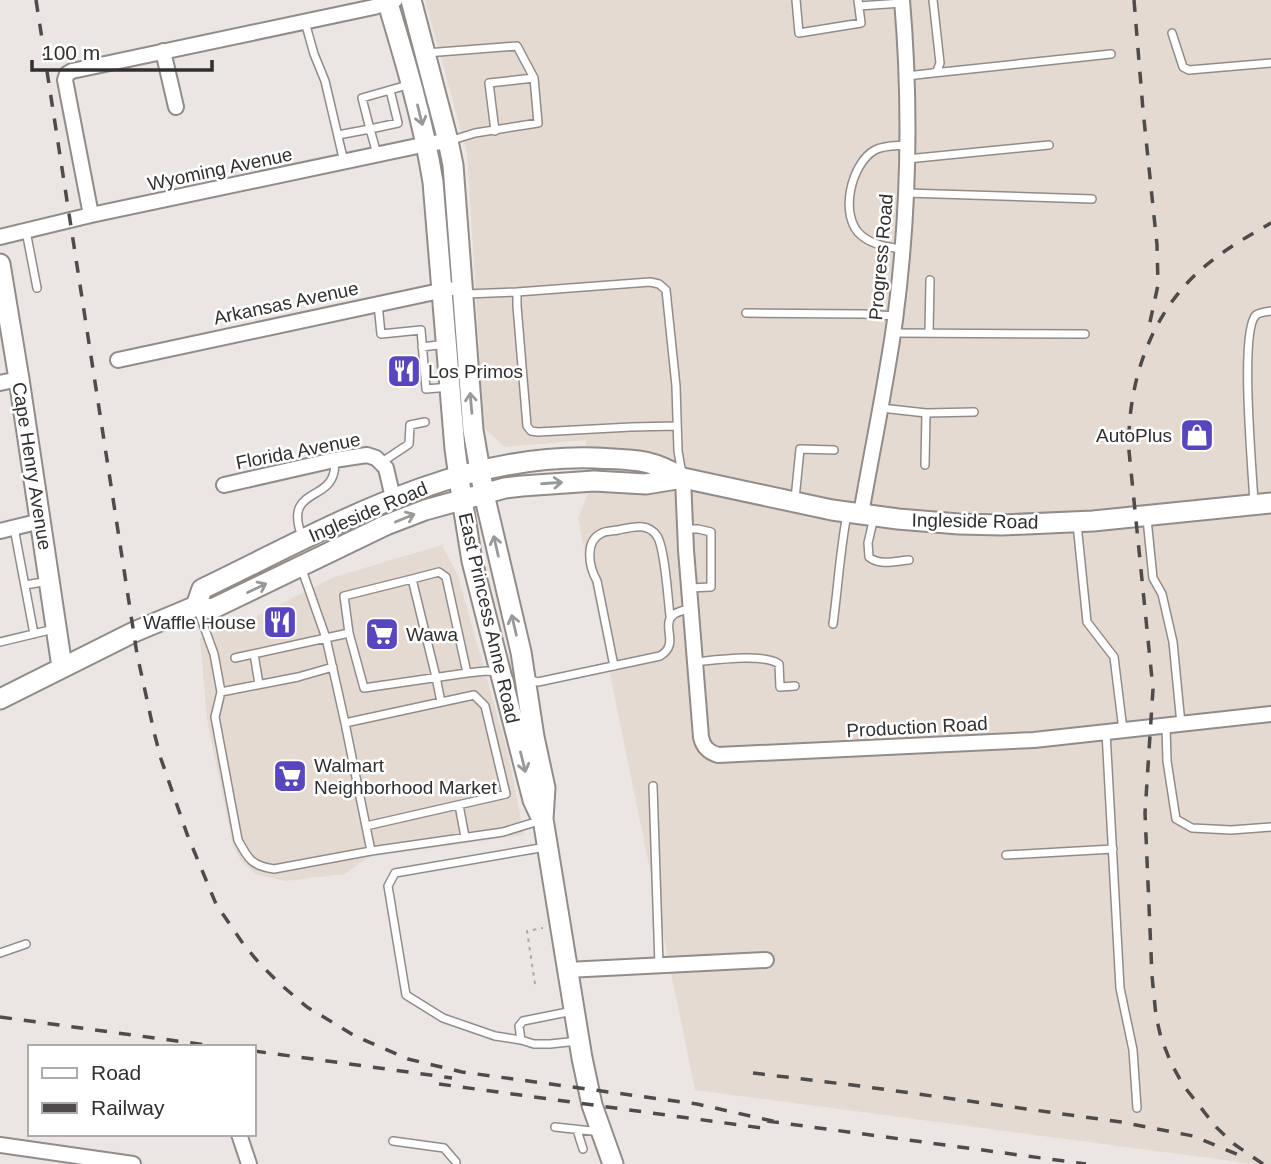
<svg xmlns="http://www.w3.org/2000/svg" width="1271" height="1164" font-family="Arial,sans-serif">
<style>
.built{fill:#e5dad2}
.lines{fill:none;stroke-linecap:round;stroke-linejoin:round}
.lane-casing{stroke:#918c89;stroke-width:10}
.street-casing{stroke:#918c89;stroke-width:18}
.secondary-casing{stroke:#918c89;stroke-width:23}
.path{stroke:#aca8a5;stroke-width:2;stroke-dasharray:3.5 5;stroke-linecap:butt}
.lane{stroke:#fff;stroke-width:7}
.street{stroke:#fff;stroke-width:14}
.secondary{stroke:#fff;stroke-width:19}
.rail{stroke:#4e4b4a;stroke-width:3.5;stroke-dasharray:12 12;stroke-linecap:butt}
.oneway{stroke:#989897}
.labels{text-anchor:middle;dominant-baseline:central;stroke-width:5;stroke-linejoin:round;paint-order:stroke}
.street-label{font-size:19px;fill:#32302f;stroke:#fff}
.poi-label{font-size:19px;fill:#32302f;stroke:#fff;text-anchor:start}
</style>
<rect width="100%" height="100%" fill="#ebe6e3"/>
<path class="built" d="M425,0H1271V1164H1254L695,1090L578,518L588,494L586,440L505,447L484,428L467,153Z
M442,545L458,576L508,753L524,835L368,857L345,874L286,881L255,874L242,862L233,846L207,719L200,638L247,621L334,577Z"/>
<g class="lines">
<g class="lane-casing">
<path id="lane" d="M796,0L799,33L861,23L858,0
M859,6L902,3
M305,22L314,54L325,81L344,162
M1172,33L1183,67L1189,70L1271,63
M426,53L517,46L534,78L538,123L475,133L449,141
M933,73L1111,54
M907,76L933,73L937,71L940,63L933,0
M390,90L362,98L370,129L398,123L390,90L411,84
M495,131L489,83L534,78
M338,135L370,129L377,154
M907,159L1049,145
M906,193L1092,199
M26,231L37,288
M902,249C888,247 873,245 862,236C838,217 851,163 875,150C884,145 896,146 907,145
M466,294L517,292
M378,304L381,334L421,330L426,389L450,387
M746,313L863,314L895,316
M893,333L1085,334
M929,333L930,280
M422,347L446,344
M881,408L926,413L925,465
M926,413L974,412
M677,426L631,427L538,432L531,431L527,426L517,306V292L650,282L659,284L666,290L676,386L678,451L682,474
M382,462L409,444L410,425L425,422
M795,499L800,449L834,450
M1254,504C1253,475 1239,331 1256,315C1260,312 1266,312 1271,311
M874,517L868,543L869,557C879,566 896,561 909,560
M1147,519L1153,578L1162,594L1173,642L1181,724
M1077,524L1087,622L1114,657L1123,730
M14,528L34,634
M685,529H698L711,532V587L690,588
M303,539C282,488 328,502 334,472C335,468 334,464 334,460
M301,567L326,638L349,633L364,688L467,673L486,671L499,672
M412,579L439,572L446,577L467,673
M25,585L49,581
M198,610L214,654L221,692L298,677L333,667
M833,624C838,587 840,551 847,514
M349,633L344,596L412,579L436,677L441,702
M0,642L54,629
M254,654L259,684
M235,658L326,638L345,723L371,851L503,832L542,820
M695,662C715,660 763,653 779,664L780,687L795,686
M614,666L597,581C589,567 584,541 602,533C606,531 613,531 618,530C632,527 648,522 657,536C665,548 668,600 670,616
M526,679L538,682L660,656C686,641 647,615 691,609
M221,692L215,717L238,840C248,859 252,866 274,869L371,851
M345,723L474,695L485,706L506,794L366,826
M1166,726L1167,761L1176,819L1192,828L1231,830L1271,827
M1106,732L1120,988L1133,1050L1137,1108
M653,786L659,965
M459,805L465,837
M546,847L395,873L388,886L406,995L443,1018L495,1036L521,1040L534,1044H550L578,1041
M1006,855L1113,849
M0,953L26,944
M521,1040L519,1026L523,1021L573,1011
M555,1127L601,1132
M577,1130L583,1149
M393,1141L444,1148L456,1162V1164"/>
</g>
<g class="street-casing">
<path id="street" d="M163,51L176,107
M91,215L65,80L67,74L72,71L374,7L395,0
M0,237L91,215L427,144L448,141
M118,360L449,289
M0,383L19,379
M683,478L686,550L701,737C703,747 708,752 718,755L1034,740L1271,714
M224,485L334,460L367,455L376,458L386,468L393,498
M861,514C872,450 886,385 895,320C909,214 911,106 902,0
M0,531L41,521
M567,970L766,960
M239,1134L249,1164
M0,1145L133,1164"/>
</g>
<g class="secondary-casing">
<path id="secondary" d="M387,0C405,60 423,120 433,182L455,449L462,499L472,561L533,800L540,815
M411,0L448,141L453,165L473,430L484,494L521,652L534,737L545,788L543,819L582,1058L592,1105L613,1164
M0,264L19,379L62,667
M196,606L202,589C327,529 453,453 596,458C633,460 650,458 683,478
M0,699L134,632L196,606L212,609L386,525L425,510L505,488L522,486L594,481L646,484L683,478L832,510L898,519L959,524L1002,525L1093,521L1271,503"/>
</g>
<path class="path" d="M535,984L527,931L543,928"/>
<use href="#lane" class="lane"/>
<use href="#street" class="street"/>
<use href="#secondary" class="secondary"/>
<path class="rail" d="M36,0L137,654L154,732L161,759L187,834L216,904L244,945L260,964L280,984L307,1007L355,1036L408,1059L462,1072L697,1104L777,1122
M1134,0L1143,110L1157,245L1158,285L1148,331
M0,1017L221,1047
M254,1051L452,1078
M753,1073L860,1086L1121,1122L1193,1136L1239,1155
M439,1084L762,1128
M767,1121L1086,1164
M1263,1164L1234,1144L1216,1127L1183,1085L1171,1063L1161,1038L1156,1016L1152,976L1145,813L1153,689L1129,451C1127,389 1147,323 1192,278C1215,255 1243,239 1271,223"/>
</g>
<defs><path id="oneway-shaft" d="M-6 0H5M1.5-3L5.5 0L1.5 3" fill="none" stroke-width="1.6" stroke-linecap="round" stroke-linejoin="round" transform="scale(1.75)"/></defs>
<g class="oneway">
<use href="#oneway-shaft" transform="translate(420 115) rotate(76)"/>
<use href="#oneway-shaft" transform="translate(471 403) rotate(-95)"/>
<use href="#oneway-shaft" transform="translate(552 483) rotate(-4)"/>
<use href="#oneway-shaft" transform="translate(405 518) rotate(-22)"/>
<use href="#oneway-shaft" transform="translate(496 546) rotate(-103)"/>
<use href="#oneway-shaft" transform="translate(257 588) rotate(-26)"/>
<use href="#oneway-shaft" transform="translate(514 625) rotate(-103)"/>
<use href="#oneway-shaft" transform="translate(523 762) rotate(76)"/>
</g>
<defs>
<g id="restaurant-square" transform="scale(1.75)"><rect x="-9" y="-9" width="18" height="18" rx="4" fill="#5846be" stroke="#fff"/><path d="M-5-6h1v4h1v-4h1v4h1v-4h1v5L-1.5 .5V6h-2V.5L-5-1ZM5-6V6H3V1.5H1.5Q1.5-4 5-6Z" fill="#fff"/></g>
<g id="shop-square" transform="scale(1.75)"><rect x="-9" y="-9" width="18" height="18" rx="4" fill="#5846be" stroke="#fff"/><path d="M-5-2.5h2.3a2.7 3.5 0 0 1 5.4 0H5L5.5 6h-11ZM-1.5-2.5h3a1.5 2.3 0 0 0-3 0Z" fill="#fff"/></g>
<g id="supermarket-square" transform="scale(1.75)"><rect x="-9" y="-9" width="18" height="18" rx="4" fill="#5846be" stroke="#fff"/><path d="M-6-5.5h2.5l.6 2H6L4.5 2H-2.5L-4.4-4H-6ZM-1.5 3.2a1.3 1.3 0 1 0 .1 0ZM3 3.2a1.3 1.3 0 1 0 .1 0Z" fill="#fff"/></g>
</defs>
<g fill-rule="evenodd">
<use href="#restaurant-square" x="404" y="371"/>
<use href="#shop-square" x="1197" y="435"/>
<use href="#restaurant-square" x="280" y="622"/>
<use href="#supermarket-square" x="382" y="634"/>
<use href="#supermarket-square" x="290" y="776"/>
</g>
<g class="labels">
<g class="street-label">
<text transform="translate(220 169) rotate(-12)">Wyoming Avenue</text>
<text transform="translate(881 257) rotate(-85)">Progress Road</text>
<text transform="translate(286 303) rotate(-12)">Arkansas Avenue</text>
<text transform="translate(298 451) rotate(-11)">Florida Avenue</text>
<text transform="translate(32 466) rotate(81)">Cape Henry Avenue</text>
<text transform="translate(368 512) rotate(-23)">Ingleside Road</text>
<text transform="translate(975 521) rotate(1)">Ingleside Road</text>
<text transform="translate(489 618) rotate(77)">East Princess Anne Road</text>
<text transform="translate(917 727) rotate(-3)">Production Road</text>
</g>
<g class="poi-label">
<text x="428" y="371">Los Primos</text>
<text x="1172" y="435" text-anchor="end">AutoPlus</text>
<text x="256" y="622" text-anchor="end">Waffle House</text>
<text x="406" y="634">Wawa</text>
<text x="314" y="765">Walmart<tspan x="314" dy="22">Neighborhood Market</tspan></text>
</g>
</g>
<rect x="28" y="1045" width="228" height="91" fill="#ffffff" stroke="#adacac" stroke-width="2"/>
<rect x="42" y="1068" width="35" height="10" fill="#ffffff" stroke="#adacac" stroke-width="2"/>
<text x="91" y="1080" font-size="21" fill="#32302f">Road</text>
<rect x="42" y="1103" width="35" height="10" fill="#4e4b4a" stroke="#adacac" stroke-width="2"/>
<text x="91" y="1115" font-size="21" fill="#32302f">Railway</text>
<path d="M32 60v10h180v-10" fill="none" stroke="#32302f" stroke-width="3.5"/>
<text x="42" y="60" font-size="21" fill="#32302f" stroke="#ffffff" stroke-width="5" paint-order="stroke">100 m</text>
</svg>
